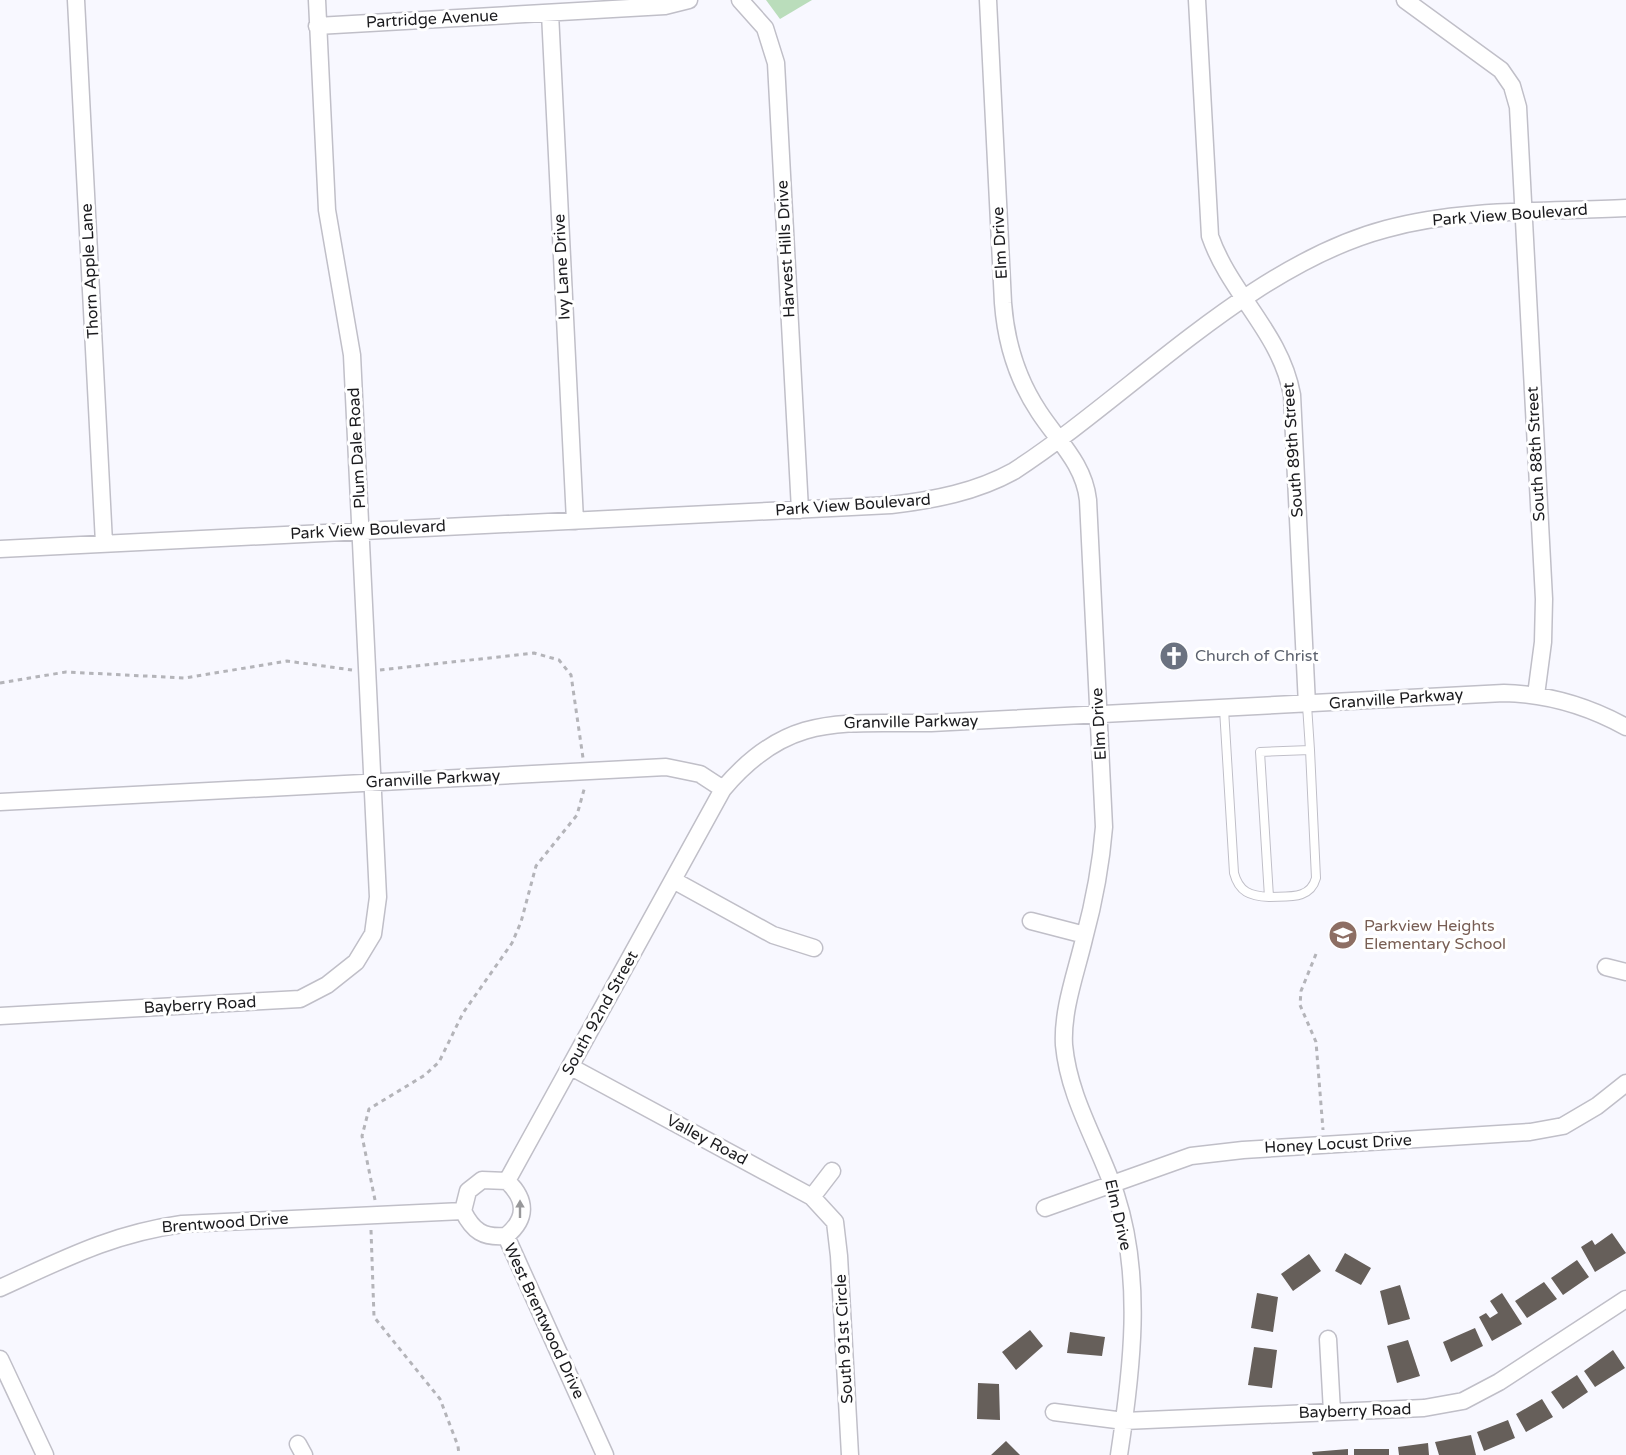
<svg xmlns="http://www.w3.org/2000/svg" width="1626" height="1455" font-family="'Varela Round',sans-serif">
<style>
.green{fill:#baddbb}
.building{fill:#665f5a}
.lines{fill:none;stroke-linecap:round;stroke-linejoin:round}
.service-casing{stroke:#c0bfc8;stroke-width:10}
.minor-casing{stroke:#c0bfc8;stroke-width:19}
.path{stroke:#b4b4b9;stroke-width:3;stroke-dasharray:4.5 4.5;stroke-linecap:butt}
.service{stroke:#fff;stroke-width:8}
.minor{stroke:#fff;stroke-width:16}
.oneway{fill:#98989a}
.labels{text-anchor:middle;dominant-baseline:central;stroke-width:6;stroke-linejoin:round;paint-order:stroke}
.street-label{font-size:16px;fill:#1b1b1e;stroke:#fff}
.worship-label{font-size:16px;fill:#5b616d;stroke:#fff;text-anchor:start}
.education-label{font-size:16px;fill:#785e54;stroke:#fff;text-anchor:start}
</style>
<rect width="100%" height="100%" fill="#f8f8ff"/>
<path class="green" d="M766,0H812L780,19Z"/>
<path class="building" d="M1612,1233L1626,1253L1595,1272L1581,1247L1592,1240L1595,1245Z
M1345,1253L1371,1268L1361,1285L1335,1271Z
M1309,1254L1321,1271L1293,1291L1281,1274Z
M1577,1260L1589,1277L1563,1295L1551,1278Z
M1544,1282L1557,1299L1527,1318L1515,1301Z
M1400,1285L1410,1319L1388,1325L1380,1291Z
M1257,1293L1278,1297L1273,1332L1251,1328Z
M1502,1293L1522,1324L1492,1341L1479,1317L1486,1313L1490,1318L1498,1313L1490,1301Z
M1475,1328L1483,1346L1451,1362L1443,1342Z
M1030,1330L1043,1346L1016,1370L1002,1352Z
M1070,1332L1105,1337L1102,1356L1067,1353Z
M1408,1340L1420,1376L1397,1383L1387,1346Z
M1254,1347L1277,1350L1272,1388L1248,1385Z
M1613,1350L1625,1368L1595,1387L1584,1371Z
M1577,1375L1588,1392L1563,1409L1551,1392Z
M978,1383L999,1384L1000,1420L977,1419Z
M1542,1399L1553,1417L1526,1432L1516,1414Z
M1508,1420L1515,1438L1484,1451L1477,1432Z
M1471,1435L1476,1455H1439L1435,1442Z
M1006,1441L1020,1455H991Z
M1428,1443L1429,1455H1399L1398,1447Z
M1348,1449V1455H1313L1312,1452Z
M1354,1449H1389V1455H1354Z"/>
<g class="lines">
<g class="service-casing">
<path id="service" d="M1307,705L1310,750
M1224,709L1234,873C1239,892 1250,896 1269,897
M1310,750L1316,878C1310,900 1288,896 1269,897L1260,752Z"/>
</g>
<g class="minor-casing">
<path id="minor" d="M76,0L104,543
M740,0L765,28L776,63L800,510
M988,0L1003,303C1006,343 1017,379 1039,412C1058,441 1084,464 1088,500L1104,827C1101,865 1094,902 1084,939C1076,973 1062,1010 1064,1045C1069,1099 1099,1144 1116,1195C1143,1278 1132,1370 1119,1455
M1197,0L1210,236C1230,294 1281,333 1292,395L1307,705
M1405,0L1501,70L1512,86L1518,107L1544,599L1543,642L1536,695
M550,13L575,521
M317,26L665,6L689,0
M0,549L891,505C934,500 976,492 1014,471C1131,395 1250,265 1386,229C1462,208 1547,212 1626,208
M0,802L666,767L700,774L723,789C788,712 841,724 931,723L1504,693C1547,694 1588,706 1626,727
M673,880L773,935L814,948
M1031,921L1085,935
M1606,967L1626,972
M0,1016L300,999L327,985L356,962L373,934L378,897L352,355L327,210L317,0
M571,1067L812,1197L835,1222L839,1256L850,1455
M507,1181L723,789
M812,1197L832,1171
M1045,1208L1191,1156L1243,1150L1530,1132L1563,1126L1597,1106L1626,1083
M463,1211L468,1191L482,1180L507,1181
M463,1211C473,1231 483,1238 506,1236
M506,1236L605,1455
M506,1236C527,1219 527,1200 507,1181
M0,1288C64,1259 111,1234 182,1224L463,1211
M1328,1339L1332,1412
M0,1359L45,1455
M1054,1412L1124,1421L1424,1408L1463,1401L1499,1382L1626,1299
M298,1444L304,1455"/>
</g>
<path class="path" d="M380,670L534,653L559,660L571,675L583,758
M0,683L66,672L185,678L287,661L352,670
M1316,954L1301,991L1300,1005L1316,1042L1323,1130
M375,1200L362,1136L369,1109L425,1075L439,1062L463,1013L512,943L521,922L536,866L577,815L585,786
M371,1230L374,1317L440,1399L458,1446L459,1455"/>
<use href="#service" class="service"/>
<use href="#minor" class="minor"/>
</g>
<defs><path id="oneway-solid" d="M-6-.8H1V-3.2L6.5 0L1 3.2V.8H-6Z" transform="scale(1.5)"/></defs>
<use class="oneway" href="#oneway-solid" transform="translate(520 1209) rotate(-90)"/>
<defs>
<g id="church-disc" transform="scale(1.5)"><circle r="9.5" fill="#6b7280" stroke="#fff"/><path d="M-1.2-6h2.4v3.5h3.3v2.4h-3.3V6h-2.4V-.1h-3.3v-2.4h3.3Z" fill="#fff"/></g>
<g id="school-disc" transform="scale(1.5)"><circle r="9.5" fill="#8d6e63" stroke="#fff"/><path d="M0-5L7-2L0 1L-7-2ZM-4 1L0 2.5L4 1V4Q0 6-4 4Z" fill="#fff"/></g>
</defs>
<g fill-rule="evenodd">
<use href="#church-disc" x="1174" y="656"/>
<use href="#school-disc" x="1343" y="935"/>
</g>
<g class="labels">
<g class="street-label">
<text transform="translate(432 19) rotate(-3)">Partridge Avenue</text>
<text transform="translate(1510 215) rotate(-4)">Park View Boulevard</text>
<text transform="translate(1000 243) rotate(-93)">Elm Drive</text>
<text transform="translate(786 249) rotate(-93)">Harvest Hills Drive</text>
<text transform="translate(562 267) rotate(-93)">Ivy Lane Drive</text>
<text transform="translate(90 271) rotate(-93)">Thorn Apple Lane</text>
<text transform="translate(357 448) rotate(-93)">Plum Dale Road</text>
<text transform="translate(1293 450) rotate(-94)">South 89th Street</text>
<text transform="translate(1536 454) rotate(-93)">South 88th Street</text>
<text transform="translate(853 505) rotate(-4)">Park View Boulevard</text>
<text transform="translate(368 530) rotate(-3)">Park View Boulevard</text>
<text transform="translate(1396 699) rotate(-4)">Granville Parkway</text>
<text transform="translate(911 722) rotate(-1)">Granville Parkway</text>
<text transform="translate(1099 724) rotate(-93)">Elm Drive</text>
<text transform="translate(433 779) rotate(-3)">Granville Parkway</text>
<text transform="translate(200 1005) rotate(-3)">Bayberry Road</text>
<text transform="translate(600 1013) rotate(-61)">South 92nd Street</text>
<text transform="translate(707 1140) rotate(28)">Valley Road</text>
<text transform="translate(1338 1144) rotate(-3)">Honey Locust Drive</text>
<text transform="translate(1118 1215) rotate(77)">Elm Drive</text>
<text transform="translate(225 1223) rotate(-4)">Brentwood Drive</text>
<text transform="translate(544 1321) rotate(65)">West Brentwood Drive</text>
<text transform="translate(844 1339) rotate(-93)">South 91st Circle</text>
<text transform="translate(1355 1411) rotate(-2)">Bayberry Road</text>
</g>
<g class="worship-label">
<text x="1195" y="656">Church of Christ</text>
</g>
<g class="education-label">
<text x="1364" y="926">Parkview Heights<tspan x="1364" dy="18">Elementary School</tspan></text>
</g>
</g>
</svg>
